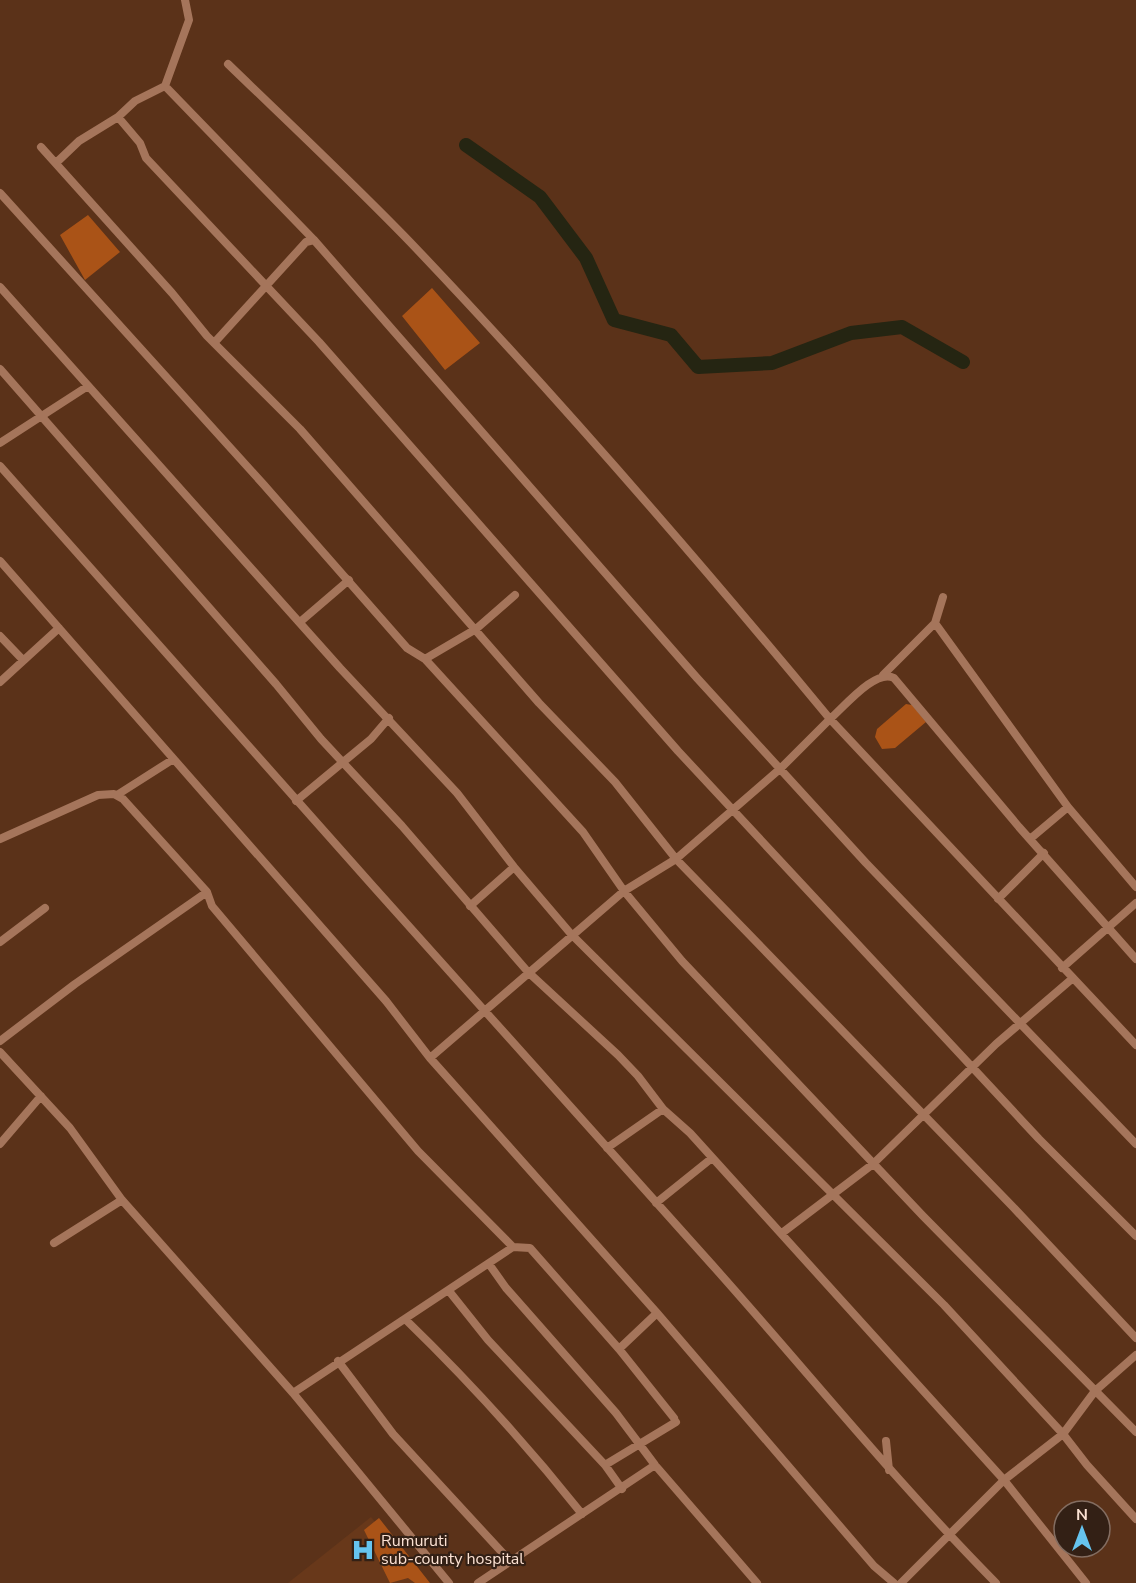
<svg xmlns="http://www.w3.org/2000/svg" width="1136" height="1583" font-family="'Nunito Sans',sans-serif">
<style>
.built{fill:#68381a}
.forest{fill:#aa5317}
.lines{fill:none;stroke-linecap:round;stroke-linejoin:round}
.river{stroke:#252512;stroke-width:14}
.minor{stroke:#a5755b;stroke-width:8}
.labels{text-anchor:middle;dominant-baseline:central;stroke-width:4.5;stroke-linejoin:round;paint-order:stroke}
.poi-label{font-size:16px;fill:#fbe1d2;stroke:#332015;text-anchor:start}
</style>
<rect width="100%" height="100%" fill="#5b3219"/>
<path class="built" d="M371,1517L424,1583H288Z"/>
<path class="forest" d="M88,215L120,252L85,280L60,235Z
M432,288L480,343L445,370L402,316Z
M906,704L912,705L926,722L895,748L882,749L875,737L877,729Z
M379,1518L430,1583H415L408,1578L390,1583L364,1530Z"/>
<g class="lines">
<path class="river" d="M466,145L540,197L586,258L614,320L671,335L698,367L772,363L851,333L902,327L963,362"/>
<path class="minor" d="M185,0L189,20L165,86L314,240L697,678L866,863L1136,1144
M228,64C289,123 351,181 410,242C556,395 695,556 830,719C844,707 876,668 894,678L1019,827L1136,959
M118,117L140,143L146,158L319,342L678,751L1039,1139L1136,1236
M41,147L172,293L207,336L300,429L539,703L615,782L676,859L1013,1207L1136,1338
M56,163L79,141L118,117L135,101L165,86
M0,193L264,485L407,648L425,659L583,832L624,891L682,961L923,1216L1136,1432
M0,287L340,668L457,793L514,867L571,934L944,1305L1063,1434L1087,1465L1136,1519
M214,343L306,242L314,240
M0,369L276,684L321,739L402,826L528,972L618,1055L638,1076L663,1109L690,1133L1004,1480L1086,1583
M0,443L88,386
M0,466C235,731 469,995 706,1258C803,1366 894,1480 996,1583
M0,561L386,1001L430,1058L657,1313L874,1566L894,1583
M300,622L349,580
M935,623L1068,807
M0,636L23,660
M425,659L476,629L515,595
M883,675L935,623L943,597
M0,682L59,628
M117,795L172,760
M296,801L371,739L389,718
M0,839L98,795L114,794L123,799L207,892L212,906L418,1151L513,1247L530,1248L619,1349L674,1418
M1030,839L1068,807L1136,887
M998,899L1044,853
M470,906L514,867
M0,942L45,908
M1062,968L1136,903
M0,1041L75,984L207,892
M0,1052L70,1128L122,1200L293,1393L449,1583
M430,1058L624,891L676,859L781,768L830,719L1136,1045
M0,1144L41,1096
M607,1148L663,1109
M656,1203L712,1158
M782,1233L873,1164L996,1044L1073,978
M54,1243L122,1200
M489,1264L506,1288L616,1413L655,1465L757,1583
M449,1291L488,1340L605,1465L622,1489
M405,1319C468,1380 527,1445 582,1514
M619,1349L657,1313
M338,1361L393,1434L510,1561
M293,1393L513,1247
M886,1441L889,1470
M605,1465L676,1422
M478,1583L655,1465
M901,1583L1004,1480L1063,1434L1095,1391L1136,1355"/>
</g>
<defs>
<g id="hospital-bare" transform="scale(1.8)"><path d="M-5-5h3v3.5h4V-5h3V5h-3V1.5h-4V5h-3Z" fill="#66c4ef" stroke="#332015" stroke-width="2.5" paint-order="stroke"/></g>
</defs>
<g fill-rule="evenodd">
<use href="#hospital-bare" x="363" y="1550"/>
</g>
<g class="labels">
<g class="poi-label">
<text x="381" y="1541">Rumuruti<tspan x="381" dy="18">sub-county hospital</tspan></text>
</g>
</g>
<g transform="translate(1082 1529)"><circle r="28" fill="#332015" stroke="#836d61" stroke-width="1.5"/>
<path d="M0-4.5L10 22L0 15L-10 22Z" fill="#66c4ef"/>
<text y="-9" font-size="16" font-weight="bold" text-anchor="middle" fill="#fbe1d2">N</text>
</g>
</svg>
